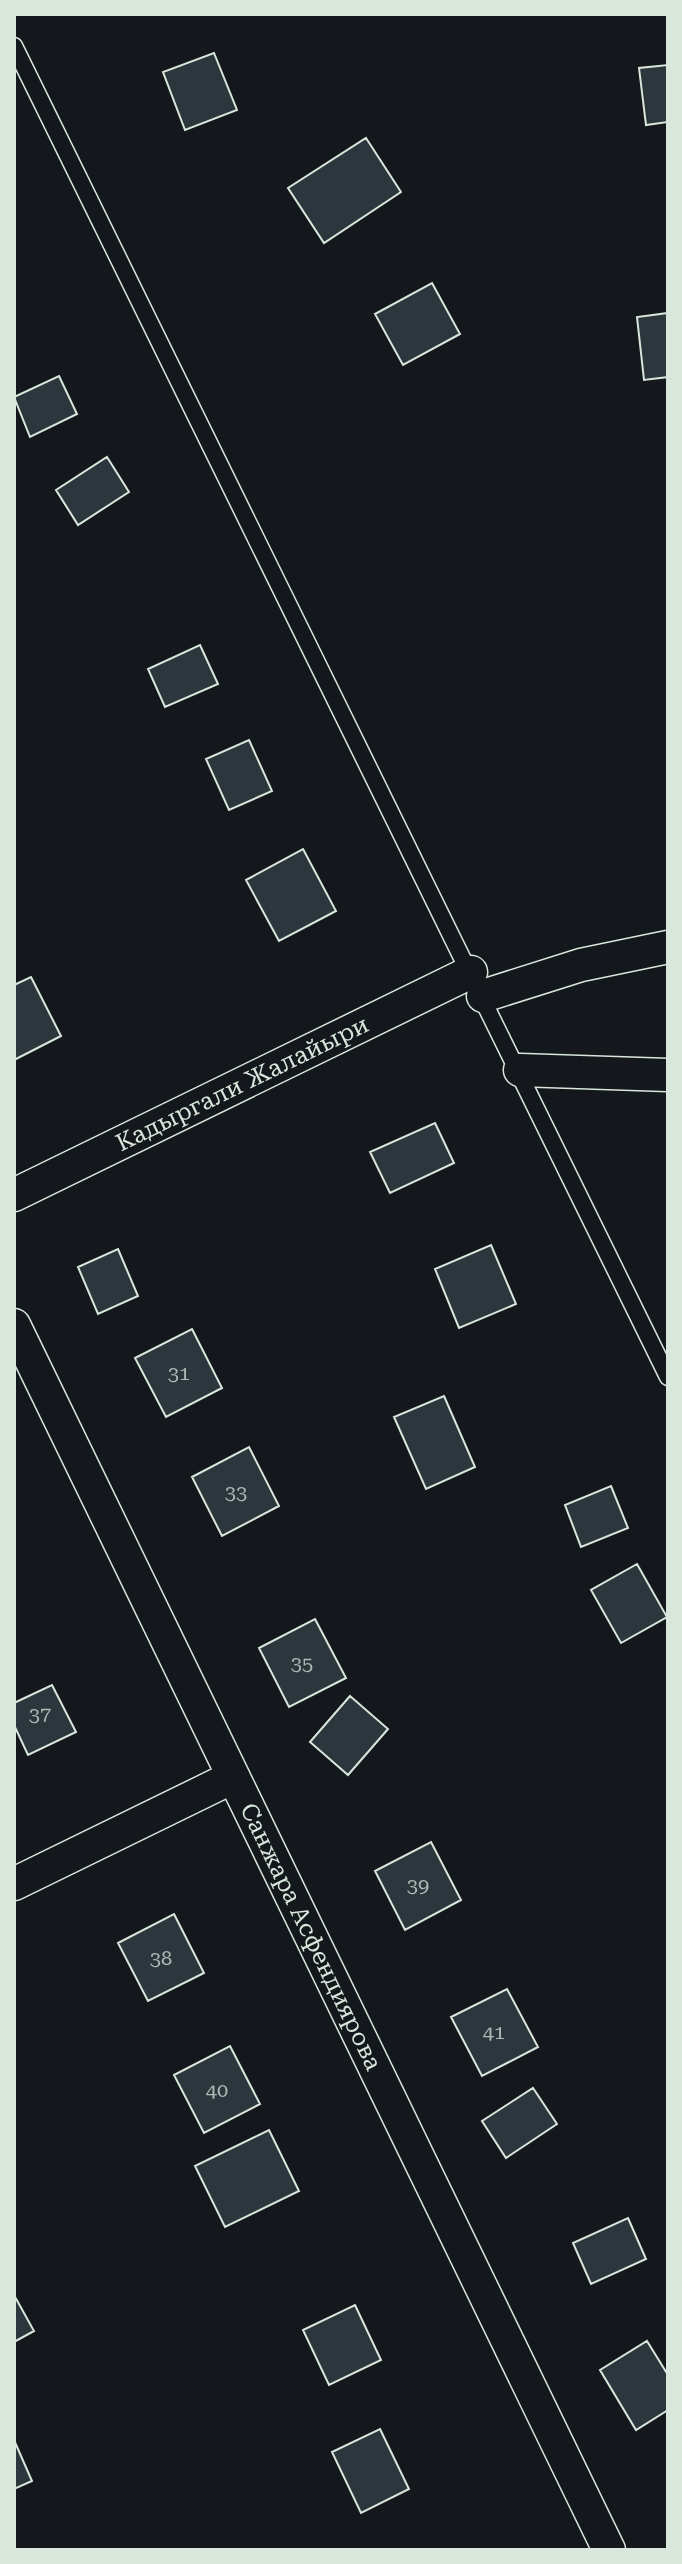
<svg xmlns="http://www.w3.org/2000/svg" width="682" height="2564" font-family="'Roboto Serif',serif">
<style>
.building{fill:#2c363c;stroke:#d8e6dc;stroke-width:2}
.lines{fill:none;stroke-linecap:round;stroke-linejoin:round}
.lane-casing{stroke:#d8e6dc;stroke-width:19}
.street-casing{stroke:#d8e6dc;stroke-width:35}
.lane{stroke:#14181c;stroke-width:16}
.street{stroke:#14181c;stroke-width:32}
.labels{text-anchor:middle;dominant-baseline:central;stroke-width:6;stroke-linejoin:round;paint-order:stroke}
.number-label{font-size:20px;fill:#adbab4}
.street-label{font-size:24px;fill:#d8e6dc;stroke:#14181c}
</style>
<rect width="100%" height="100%" fill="#14181c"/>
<path class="building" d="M214,53L237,110L185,130L163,72Z
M668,65V122L646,125L639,68Z
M366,138L401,192L324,243L288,188Z
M432,283L460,334L403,365L375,314Z
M668,313V377L644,380L637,317Z
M59,376L77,414L30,437L14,397Z
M107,457L129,492L78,525L56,490Z
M200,645L218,684L165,707L148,669Z
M249,740L272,791L229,810L206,759Z
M303,849L336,911L279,941L246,880Z
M31,977L61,1036L14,1060V985Z
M435,1123L454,1163L390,1193L370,1152Z
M491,1245L516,1304L459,1328L435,1269Z
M118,1249L138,1296L98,1314L78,1267Z
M192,1329L222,1388L166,1417L135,1358Z
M444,1396L475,1467L426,1489L394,1417Z
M249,1447L279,1506L222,1536L192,1477Z
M611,1486L628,1528L581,1547L565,1505Z
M637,1564L667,1617L621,1643L591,1590Z
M315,1619L346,1678L289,1707L259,1648Z
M52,1685L76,1732L28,1755L14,1725V1703Z
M350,1696L388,1729L348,1775L310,1742Z
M431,1842L461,1900L405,1930L375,1871Z
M174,1914L204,1973L148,2001L118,1943Z
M507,1989L538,2047L482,2076L451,2017Z
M230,2046L260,2104L204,2133L174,2075Z
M533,2088L557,2124L506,2158L482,2121Z
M269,2130L299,2191L225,2227L195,2166Z
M628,2218L646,2259L591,2284L573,2243Z
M14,2295L34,2331L14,2342Z
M355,2305L381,2360L329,2385L303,2330Z
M647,2341L668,2375V2410L636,2430L600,2370Z
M380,2429L409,2489L361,2513L332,2452Z
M14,2440L32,2481L14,2489Z"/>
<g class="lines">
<g class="lane-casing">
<path id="lane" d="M14,46L668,1377"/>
</g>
<g class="street-casing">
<g id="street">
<path d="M483,996L581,965L668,947"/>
<path d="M520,1070L668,1075"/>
<path id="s1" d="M14,1195L471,972"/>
<path id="s2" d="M14,1325L609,2550"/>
<path d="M14,1884L233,1777"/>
</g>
</g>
<use href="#lane" class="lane"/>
<use href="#street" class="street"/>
</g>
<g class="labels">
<g class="number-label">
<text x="179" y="1373">31</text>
<text x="236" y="1492">33</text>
<text x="302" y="1663">35</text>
<text x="40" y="1714">37</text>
<text x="418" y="1885">39</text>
<text x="161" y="1958">38</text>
<text x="494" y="2032">41</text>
<text x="217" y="2090">40</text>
</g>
<g class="street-label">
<text stroke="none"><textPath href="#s1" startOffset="254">Кадыргали Жалайыри</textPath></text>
<text stroke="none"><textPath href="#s2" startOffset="680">Санжара Асфендиярова</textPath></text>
</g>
</g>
<rect width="682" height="2564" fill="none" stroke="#d8e6dc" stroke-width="32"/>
</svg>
